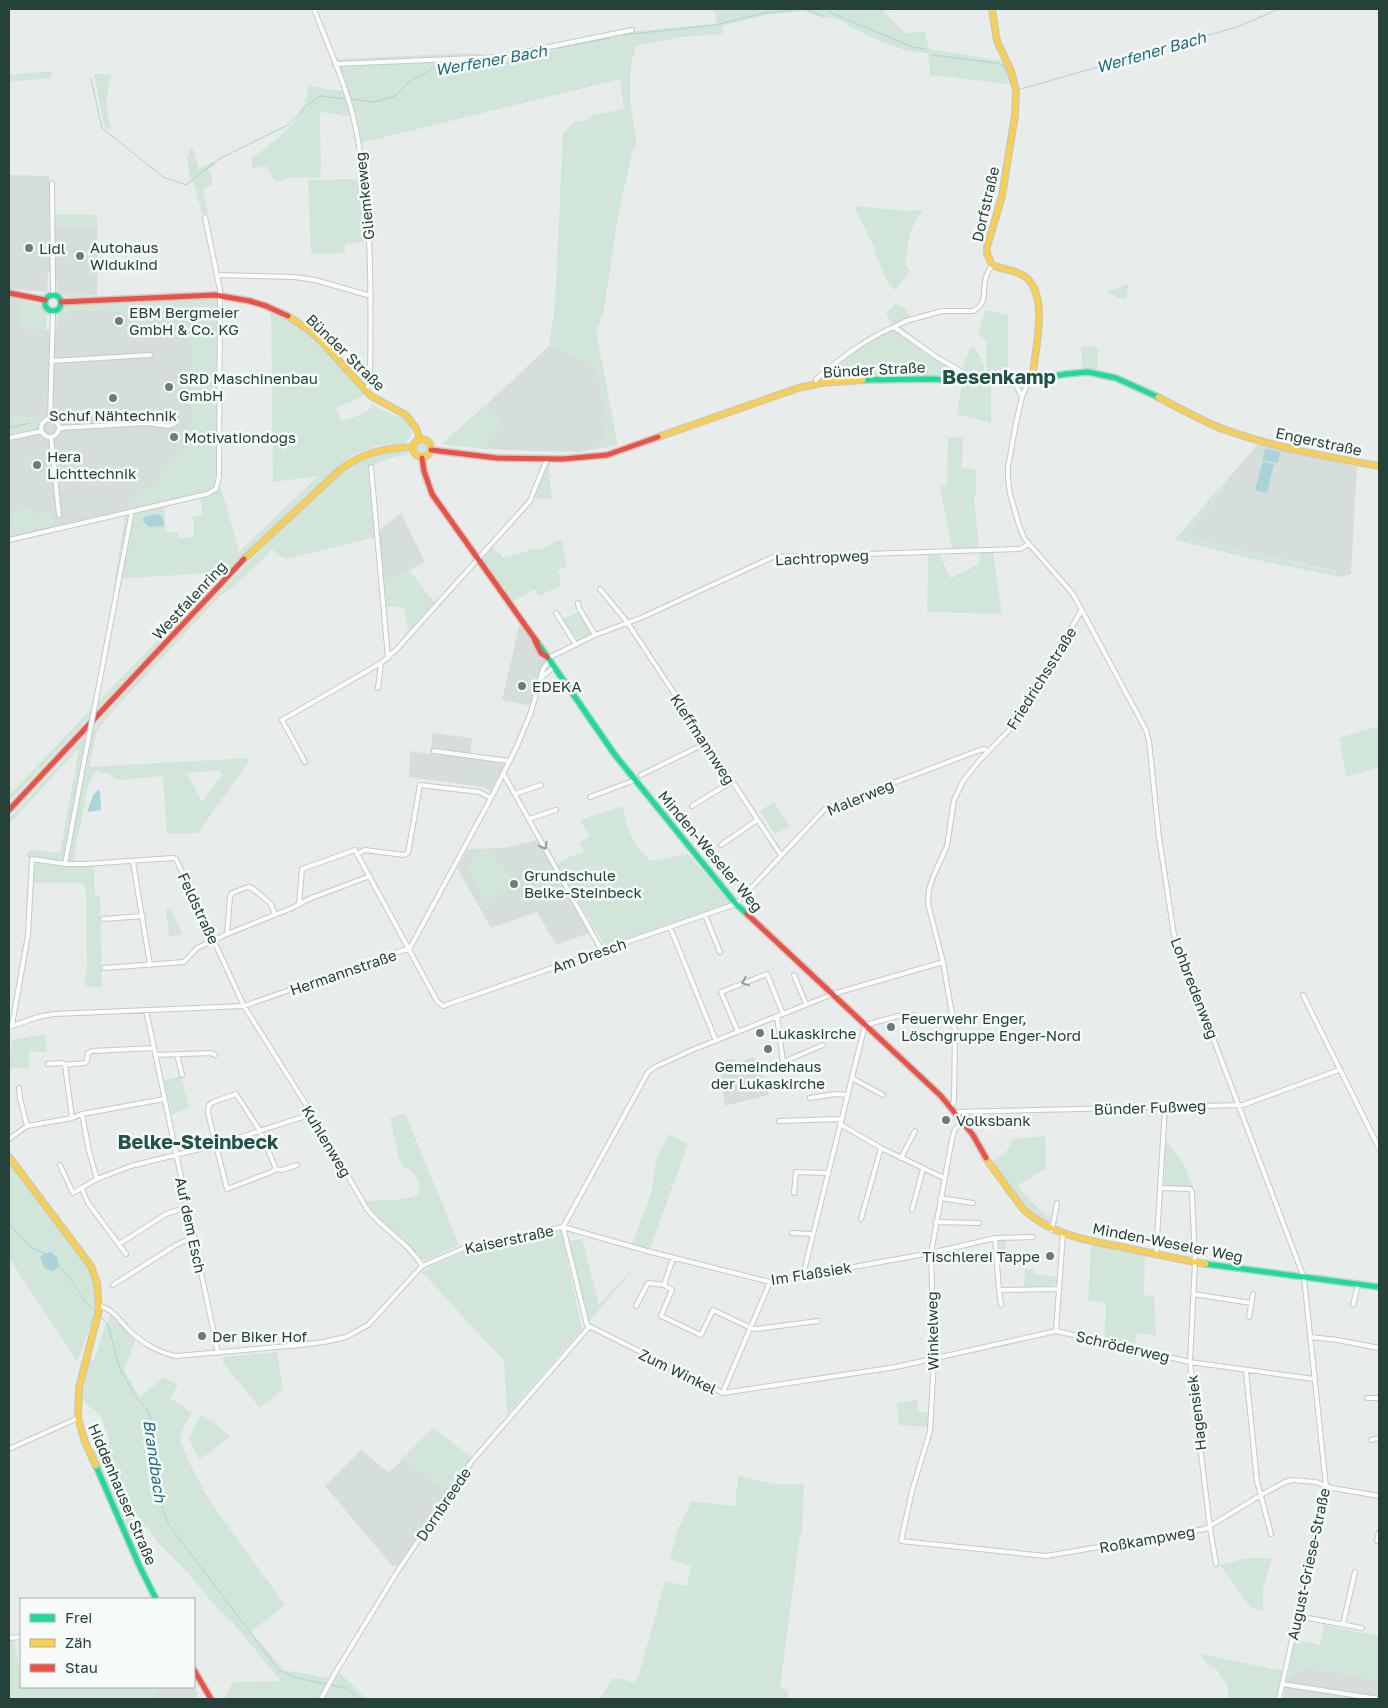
<svg xmlns="http://www.w3.org/2000/svg" width="1388" height="1708" font-family="'Golos Text',sans-serif">
<style>
.built{fill:#d6dedb}
.green{fill:#d1e6d8;fill-rule:evenodd}
.water{fill:#a9d4db}
.lines{fill:none;stroke-linecap:round;stroke-linejoin:round}
.stream{stroke:#a9d4db;stroke-width:1}
.street-casing{stroke:#c5cac8;stroke-width:6}
.fast-casing{stroke:#c3cbc8;stroke-width:8}
.slow-casing{stroke:#c3cbc8;stroke-width:8}
.jam-casing{stroke:#c3cbc8;stroke-width:8}
.street{stroke:#fcfcfc;stroke-width:4}
.fast{stroke:#16e098;stroke-width:5}
.slow{stroke:#ffcf43;stroke-width:5}
.jam{stroke:#f24e42;stroke-width:5}
.street-bridge-casing{stroke:#c5cac8;stroke-width:6;stroke-linecap:butt}
.street-bridge{stroke:#fcfcfc;stroke-width:4}
.oneway{stroke:#909f9b}
.poi-dot{fill:#697e78;stroke:#f7fbf9;stroke-width:2}
.labels{text-anchor:middle;dominant-baseline:central;stroke-width:5;stroke-linejoin:round;paint-order:stroke}
.street-label{font-size:15px;fill:#24423a;stroke:#f7fbf9}
.poi-label{font-size:15px;fill:#24423a;stroke:#f7fbf9;text-anchor:start}
.water-label{font-size:16px;font-style:italic;fill:#1c6f80;stroke:#f7fbf9}
.district-label{font-size:20px;font-weight:bold;fill:#1f5548;stroke:#f7fbf9}
</style>
<rect width="100%" height="100%" fill="#e8edeb"/>
<path class="built" d="M9,175L49,176V227H97V295L62,293L59,291L55,278L49,271L48,272L47,292L9,289Z
M9,296L19,299V328L46,330L56,329L57,319L65,316L68,310L109,309L110,312L191,308V431L190,446L163,472L162,479L140,494L126,510L9,538V436L34,430L42,418L9,417Z
M549,346L561,348L597,370L608,424L605,438L591,450L580,452L526,451L485,449L486,442L504,426L487,404Z
M1258,444L1357,467L1351,574L1341,577L1336,576V571L1254,553L1185,536L1224,490L1221,487Z
M401,513L425,562L383,583L379,530Z
M525,621L556,662L554,667L540,680L531,706L502,700L519,626Z
M433,733L472,738L470,754L508,758L491,791L483,787L409,777L410,751L430,754Z
M537,840L572,900L570,901L589,933L556,945L537,912L491,928L457,868L468,849L504,848Z
M755,1057L757,1063L759,1062L769,1095L725,1106L720,1069L719,1066H722L721,1061L733,1059L737,1062Z
M433,1428L472,1458L398,1565L393,1567L325,1486L361,1450L363,1451L389,1473Z
M1308,1668L1379,1680V1699H1283L1288,1675H1290L1296,1671Z
M157,1687H194L198,1694L196,1699H148L154,1694Z"/>
<path class="green" d="M713,9H882L905,33L924,31L929,49L1002,61L1008,72L1004,68L1009,84L930,75L928,53C892,52 865,33 833,17L823,18L804,11L765,15L723,26V34L681,37L636,46L631,65L630,99L637,145L633,149L618,216L603,316L602,315L596,332L618,445L591,450L605,438L603,427L608,423L597,370L561,348L549,346L555,303L563,133L576,121H587L593,115L624,109L620,79L361,143L357,113L346,116L320,112L321,167L320,178L292,177L276,182L266,166L252,169L251,158C274,144 309,115 308,85L325,89L348,91L336,59L471,53L490,56L492,64L639,31L715,24L717,20Z
M51,71V78L9,82V75Z
M94,74H111L106,102L111,131L104,126Z
M192,146L199,169L213,161L215,165L208,170L212,176V185L203,189L208,213H202L193,182L189,176L187,157Z
M361,179L366,241L345,244V253L311,254L308,180Z
M857,206L907,211L924,209C916,218 910,231 908,243C907,250 907,256 905,264L910,271L895,290L888,283L875,253L874,247L855,208Z
M55,214L97,215V227H55Z
M54,278L59,291L62,293L97,296L67,297L55,291Z
M1129,284L1126,299L1118,298L1106,292Z
M216,297L218,298L217,483L222,491L239,552L318,476L273,482L271,312C279,316 287,319 295,324C323,341 345,371 366,395L336,408L342,421L364,414L372,406L371,403L383,411L403,418L408,423L412,432L409,440L406,441V443L375,446L368,450L353,455L318,484L236,562L9,802V795L217,578L210,573L115,579L125,517V512L140,494L162,479L163,472L190,446L191,431V309L109,312V309L68,310L65,316L57,319C57,312 64,306 71,304ZM200,494L202,515L193,517L194,537L178,538V532H166L164,502Z
M19,299L41,305L47,312L46,330L19,328Z
M895,304L905,308L911,319L898,324C918,340 938,358 962,369L970,349L974,347L984,365L985,377L968,373L962,369L958,377L879,376L824,380L818,379C842,355 861,340 892,325L886,313Z
M985,310L1008,315V379L987,377L986,340L978,335Z
M1081,346L1098,347L1097,370L1082,367Z
M962,382L991,385V423L957,414Z
M487,404L504,426L486,442L485,449L441,444Z
M9,417L43,418L34,430L9,436Z
M948,437H963L962,466L963,468L974,469L976,472V492L974,499L979,549H952L940,486L947,485Z
M416 448a6 6 0 1 1 12 0a6 6 0 1 1-12 0Z
M394,450L405,451L409,455L394,457L369,466L376,537L286,559L272,550L231,589L220,596L112,712L97,731L89,767L248,758L250,760L198,833L167,834L163,776L118,780L106,772L103,775L97,771L89,782L75,851V863L26,857L27,852L31,850L60,853L79,748L9,824V819L180,633L266,544L313,499L352,465L370,456ZM219,770L222,775L202,802L187,773Z
M551,462L549,470L552,498L543,499L534,497L546,465Z
M1219,487L1225,489L1185,536L1254,553L1337,572L1336,576L1252,559L1175,540Z
M32,507L33,514L52,513L53,525L9,536V513Z
M561,539L567,566L558,570L561,586L539,596L534,589L512,602L483,560V558L492,547L495,551L500,553L503,558L536,548L538,551Z
M993,552L1002,614L927,612L928,555H940L950,578L978,564L980,554Z
M409,570L435,603L408,632L404,607H382L381,583Z
M579,612L592,634L578,641L562,619Z
M1379,726V767L1346,777L1339,738Z
M774,802L790,827L775,834L760,811Z
M623,806C627,827 633,849 652,861L688,854L731,904L605,946L557,865L569,857L584,852L579,843L590,836L580,820Z
M479,850L486,851L506,869L515,886L487,902L467,869Z
M36,862L73,867L94,866L95,895L100,896L102,987H87L84,983L87,968L86,889L83,883H33V866Z
M166,909H171L183,935L169,936Z
M45,1034L47,1052H29V1068L9,1069L12,1040Z
M181,1076L189,1108L173,1114L171,1113L164,1081Z
M405,1113L459,1245L428,1259H421L374,1214L365,1201L395,1200L417,1196L420,1192L418,1181L413,1172L404,1167L399,1158L390,1118Z
M668,1134L688,1144L650,1249L632,1244L652,1191L655,1163Z
M1045,1136L1046,1168L1017,1186L1045,1215L1053,1218L1051,1227C1024,1211 1009,1187 992,1162L1006,1152L1013,1139Z
M1166,1141L1182,1161L1193,1186L1167,1187L1164,1185Z
M9,1163H10L83,1258C94,1278 99,1299 93,1322C92,1326 89,1328 88,1332C85,1342 82,1351 77,1361L9,1258Z
M561,1231L582,1329L507,1415L504,1361L422,1272L434,1265L472,1249Z
M582,1239L599,1305L646,1254L588,1323L569,1241Z
M998,1239H1006L1005,1264H1000Z
M1091,1245L1145,1256L1144,1295L1154,1296L1156,1336L1137,1333L1134,1348L1104,1340L1106,1303L1088,1300Z
M1025,1269L1035,1270L1034,1274L1057,1277V1282L1053,1286L1024,1287Z
M112,1314L135,1341L124,1371L140,1397L164,1377L178,1385L170,1398L192,1413L183,1428L180,1440L191,1466L210,1501L285,1605L251,1632L284,1670L328,1678L319,1699H224L233,1682L281,1681L232,1622L212,1602L187,1572L158,1543L147,1526L129,1533L92,1449L110,1441L101,1417L81,1399L86,1373L90,1359L94,1361L105,1326Z
M277,1352L283,1389L260,1408L223,1363V1357Z
M917,1400L919,1413L929,1412L928,1427L899,1425L897,1403Z
M201,1414L218,1426L230,1437L199,1460L189,1439Z
M433,1428L472,1458L448,1493L402,1459Z
M738,1476L775,1484H804L802,1534H800L780,1688L787,1690L788,1694V1699H600L612,1679L616,1678L633,1682L638,1678L665,1581L687,1586L691,1566L670,1559C673,1548 675,1537 679,1527C683,1518 688,1511 691,1501L735,1506Z
M1247,1558H1272L1263,1589V1611L1251,1608L1220,1565Z
M1324,1625L1379,1636V1680L1308,1668L1296,1671L1290,1675H1288L1295,1639L1320,1645Z
M9,1640H14L19,1667H21V1687H157L154,1694L148,1699H56L51,1698L9,1699Z
M1202,1654L1282,1671L1277,1699H1228V1686L1217,1670L1203,1660Z
M339,1672L367,1699H325Z"/>
<path class="water" d="M1265,448L1280,452L1278,463L1263,460Z
M1263,461L1274,464L1267,493L1255,490Z
M159,514L163,519L164,526L149,527L142,520L147,516Z
M98,790L100,791L101,810L87,812L93,795Z
M52,1252L58,1259L59,1267L53,1271L44,1268L40,1257L44,1253Z"/>
<g class="lines">
<path class="stream" d="M804,9L823,16
M827,11L912,47L925,49
M623,35L715,25L764,13L803,9
M933,55L996,63L1004,66L1011,85
M91,79L102,128L163,177L186,185L194,179
M1021,89L1237,27L1279,9
M350,99L375,102L395,96L409,82L434,68L495,60L610,38
M195,178L219,159L288,125L304,108L320,96L346,99
M72,422L133,419
M9,428L30,423
M9,1224L32,1248L44,1253
M58,1266C77,1281 77,1297 96,1312
M101,1317L108,1325L120,1369L136,1397L147,1410L154,1428L162,1508L169,1525L279,1670L297,1678L326,1684
M330,1685L346,1688L359,1699"/>
<g class="street-casing">
<path id="street" d="M314,9C328,46 345,82 354,120C373,207 371,295 370,383L366,390
M335,64L500,57L632,30
M52,183L53,294
M217,275L295,277L315,280L371,296
M894,327L906,321L942,311H973C988,304 982,290 986,277C987,273 990,269 992,265
M51,361L150,355
M1028,382L1022,397L1016,423L1008,467V478L1010,494L1019,525L1024,538L1073,594L1146,730L1149,741L1159,837L1174,935L1304,1278L1326,1486L1279,1699
M1015,383L1022,397
M816,384V379C840,359 865,339 894,327L938,358L959,370L969,380
M41 428a9 9 0 1 1 18 0a9 9 0 1 1-18 0Z
M50,420L53,311
M59,428L147,423L169,426L174,424L176,419L173,414L170,413L157,421L147,423
M51,437L59,515
M9,438L42,431
M371,467L388,658
M9,540L207,494L216,489L219,477L220,290L205,217
M600,589L627,622L781,855
M578,603L579,608L595,635
M556,613L576,645
M548,658L595,635L643,617L773,557L1020,549L1029,544
M542,677L554,667
M378,688L381,663
M97,695L132,511
M434,751L509,761
M305,762L282,720L381,663L396,650L530,501L547,459
M503,773L602,951
M641,775L706,743
M515,794L541,785
M590,797L635,780
M692,806L731,782
M529,819L556,810
M721,845L757,820
M357,854L365,850L404,855L408,853L420,785L479,792L491,798
M133,862L150,965
M65,864L86,751
M299,905L302,869L355,850L437,1001L443,1006L736,904L825,809L977,751L985,749L988,752
M705,915L720,952
M103,919L143,916
M670,927L716,1041
M227,934L230,897L232,893L248,887L252,888L271,904L275,915
M104,968L184,962L197,948L227,934L292,908L309,899L370,876
M794,975L806,1004
M1303,995L1379,1148
M146,1010L218,1353
M777,1016L783,1062L823,1045
M12,1025L28,935L32,859L65,864H85L173,858L176,859L244,1006L312,1114L367,1209C383,1230 409,1243 422,1266
M9,1027L38,1017L54,1014L244,1006L410,948L491,798L517,746L531,712L543,669L550,660
M738,1032L721,992L767,974L783,1014
M177,1054L182,1075
M155,1055L211,1053L215,1055
M48,1064L63,1063L65,1065
M852,1078L883,1095
M19,1088L20,1098L27,1126
M236,1094L260,1131L276,1169L269,1173L227,1189L208,1113L209,1105L213,1102Z
M810,1098L835,1094L848,1095
M951,1108L954,1101L955,1031L943,962L928,904L929,890L933,877L947,846L954,800L963,781L979,761L1017,722L1081,611
M955,1112L1243,1105L1339,1070
M82,1114L89,1151L97,1179
M72,1118L65,1065L85,1063L87,1061L88,1053L92,1051L154,1048
M779,1121L842,1119
M962,1123L955,1129L952,1139L931,1253L934,1359L930,1431L912,1491L901,1541L1046,1556L1205,1529L1261,1495L1285,1482L1292,1480L1316,1482L1332,1488L1379,1496
M840,1124L881,1148L944,1178
M9,1139L27,1126L72,1118L82,1114L164,1099
M901,1158L915,1131
M60,1165L73,1193L97,1179L131,1166L216,1145L312,1114
M276,1169L282,1170L297,1165
M1161,1188L1190,1189L1192,1192L1195,1262L1190,1362L1210,1528L1216,1564
M82,1189L88,1203L126,1254
M794,1193L796,1172L827,1173
M940,1198L973,1203
M912,1210L923,1169
M861,1219L881,1148
M935,1222L979,1223
M1052,1230L1057,1203
M792,1233L812,1234
M1033,1237L995,1238L931,1253L770,1282L647,1251L563,1227L587,1325L723,1393L896,1367L1056,1331L1190,1362L1314,1379
M995,1238L999,1290L1059,1289
M119,1244L166,1214L188,1207
M1156,1255L1165,1107
M673,1258L664,1285L672,1290L661,1316L701,1335L713,1310L751,1328L757,1329L818,1321
M803,1275L865,1025L902,1015H913
M113,1285L176,1245L194,1237
M999,1290L1001,1305
M1193,1294L1251,1303
M1353,1305L1358,1285
M99,1306C113,1308 119,1321 129,1330C141,1342 159,1353 176,1356L300,1345L324,1342L346,1337L368,1325L422,1266L469,1246L563,1227L648,1072L655,1067L692,1050L833,994L943,962
M636,1306L648,1283L664,1285
M1249,1317L1253,1294
M1056,1331L1063,1234
M1310,1337L1338,1340L1379,1348
M1246,1371L1257,1481L1271,1534
M723,1392L770,1282
M1367,1398H1379
M1371,1440L1379,1438
M9,1449L78,1418
M1377,1541L1379,1532
M1297,1616L1362,1628
M1343,1624L1355,1572
M9,1638L21,1637
M1282,1684L1379,1699
M321,1699L335,1673L397,1572L472,1461L589,1327"/>
</g>
<g class="fast-casing">
<path id="fast" d="M45 303a8 8 0 1 1 16 0a8 8 0 1 1-16 0Z
M863,380L929,379L1014,383L1066,374L1088,372L1116,378L1158,397
M537,642L615,755L736,904L747,914
M1206,1264L1379,1287
M96,1466L139,1565L156,1599"/>
</g>
<g class="slow-casing">
<path id="slow" d="M992,9L997,41L1011,71L1016,90L1015,115L1002,196L987,247V253L992,265C1003,270 1019,270 1028,279C1049,301 1034,354 1032,381
M288,316L309,330L322,342L371,396L406,415L416,428L420,439
M1158,397C1179,408 1200,420 1223,429C1273,447 1327,457 1379,466
M658,437L798,388L822,383L863,380
M413 448a9 9 0 1 1 18 0a9 9 0 1 1-18 0Z
M244,559L341,469C364,452 385,448 413,447
M984,1156L1023,1209C1051,1235 1086,1240 1122,1247C1150,1253 1178,1259 1206,1264
M9,1157L91,1266L97,1283L99,1310L79,1387L78,1418L85,1442L96,1466"/>
</g>
<g class="jam-casing">
<path id="jam" d="M9,293L45,300
M61,302L215,295L250,301L266,306L288,316
M431,450L497,458L563,459L607,455L658,437
M422,458L424,471L432,494L537,642
M535,641L541,653L547,657
M9,810L244,559
M747,914L941,1096L973,1135L986,1158
M194,1670L211,1699"/>
</g>
<use href="#street" class="street"/>
<use href="#fast" class="fast"/>
<use href="#slow" class="slow"/>
<use href="#jam" class="jam"/>
<g class="street-bridge-casing">
<path id="street-bridge" d="M86,751L97,695"/>
</g>
<use href="#street-bridge" class="street-bridge"/>
</g>
<defs><path id="oneway-chevron" d="M-2-3.5L2.5 0L-2 3.5" fill="none" stroke-width="1.6" stroke-linecap="round" stroke-linejoin="round" transform="scale(1.25)"/></defs>
<g class="oneway">
<use href="#oneway-chevron" transform="translate(544 846) rotate(61)"/>
<use href="#oneway-chevron" transform="translate(745 982) rotate(158)"/>
</g>
<g class="poi-dot">
<circle cx="29" cy="248" r="5"/>
<circle cx="80" cy="256" r="5"/>
<circle cx="119" cy="321" r="5"/>
<circle cx="169" cy="387" r="5"/>
<circle cx="113" cy="398" r="5"/>
<circle cx="174" cy="437" r="5"/>
<circle cx="37" cy="465" r="5"/>
<circle cx="522" cy="686" r="5"/>
<circle cx="514" cy="884" r="5"/>
<circle cx="891" cy="1027" r="5"/>
<circle cx="760" cy="1033" r="5"/>
<circle cx="768" cy="1049" r="5"/>
<circle cx="946" cy="1120" r="5"/>
<circle cx="1050" cy="1256" r="5"/>
<circle cx="202" cy="1336" r="5"/>
</g>
<g class="labels">
<g class="street-label">
<text transform="translate(364 196) rotate(-96)">Gliemkeweg</text>
<text transform="translate(985 204) rotate(-77)">Dorfstraße</text>
<text transform="translate(346 352) rotate(44)">Bünder Straße</text>
<text transform="translate(874 369) rotate(-3)">Bünder Straße</text>
<text transform="translate(1319 441) rotate(12)">Engerstraße</text>
<text transform="translate(822 557) rotate(-3)">Lachtropweg</text>
<text transform="translate(189 600) rotate(-47)">Westfalenring</text>
<text transform="translate(1041 678) rotate(-58)">Friedrichsstraße</text>
<text transform="translate(703 739) rotate(57)">Kleffmannweg</text>
<text transform="translate(860 797) rotate(-23)">Malerweg</text>
<text transform="translate(711 851) rotate(50)">Minden-Weseler Weg</text>
<text transform="translate(199 908) rotate(65)">Feldstraße</text>
<text transform="translate(589 955) rotate(-19)">Am Dresch</text>
<text transform="translate(343 972) rotate(-19)">Hermannstraße</text>
<text transform="translate(1195 988) rotate(69)">Lohbredenweg</text>
<text transform="translate(1150 1107) rotate(-2)">Bünder Fußweg</text>
<text transform="translate(327 1141) rotate(59)">Kuhlenweg</text>
<text transform="translate(191 1225) rotate(78)">Auf dem Esch</text>
<text transform="translate(509 1239) rotate(-12)">Kaiserstraße</text>
<text transform="translate(1168 1242) rotate(11)">Minden-Weseler Weg</text>
<text transform="translate(811 1273) rotate(-9)">Im Flaßsiek</text>
<text transform="translate(932 1331) rotate(-91)">Winkelweg</text>
<text transform="translate(1123 1346) rotate(13)">Schröderweg</text>
<text transform="translate(678 1371) rotate(26)">Zum Winkel</text>
<text transform="translate(1196 1413) rotate(-97)">Hagensiek</text>
<text transform="translate(123 1494) rotate(67)">Hiddenhauser Straße</text>
<text transform="translate(443 1504) rotate(-56)">Dornbreede</text>
<text transform="translate(1147 1539) rotate(-10)">Roßkampweg</text>
<text transform="translate(1308 1564) rotate(-78)">August-Griese-Straße</text>
</g>
<g class="poi-label">
<text x="90" y="247">Autohaus<tspan x="90" dy="17">Widukind</tspan></text>
<text x="39" y="248">Lidl</text>
<text x="129" y="312">EBM Bergmeier<tspan x="129" dy="17">GmbH &amp; Co. KG</tspan></text>
<text x="179" y="378">SRD Maschinenbau<tspan x="179" dy="17">GmbH</tspan></text>
<text x="113" y="415" text-anchor="middle">Schuf Nähtechnik</text>
<text x="184" y="437">Motivationdogs</text>
<text x="47" y="456">Hera<tspan x="47" dy="17">Lichttechnik</tspan></text>
<text x="532" y="686">EDEKA</text>
<text x="524" y="875">Grundschule<tspan x="524" dy="17">Belke-Steinbeck</tspan></text>
<text x="901" y="1018">Feuerwehr Enger,<tspan x="901" dy="17">Löschgruppe Enger-Nord</tspan></text>
<text x="770" y="1033">Lukaskirche</text>
<text x="768" y="1066" text-anchor="middle">Gemeindehaus<tspan x="768" dy="17">der Lukaskirche</tspan></text>
<text x="956" y="1120">Volksbank</text>
<text x="1040" y="1256" text-anchor="end">Tischlerei Tappe</text>
<text x="212" y="1336">Der Biker Hof</text>
</g>
<g class="water-label">
<text transform="translate(1151 52) rotate(-16)">Werfener Bach</text>
<text transform="translate(491 60) rotate(-10)">Werfener Bach</text>
<text transform="translate(155 1461) rotate(82)">Brandbach</text>
</g>
<g class="district-label">
<text x="999" y="376">Besenkamp</text>
<text x="198" y="1141">Belke-Steinbeck</text>
</g>
</g>
<rect width="1388" height="1708" fill="none" stroke="#24423a" stroke-width="20"/>
<rect x="20" y="1598" width="175" height="90" fill="#f7fbf9" stroke="#a3b1ad"/>
<rect x="30" y="1614" width="25" height="8" fill="#16e098" stroke="#a3b1ad"/>
<text x="65" y="1623" font-size="15" fill="#24423a">Frei</text>
<rect x="30" y="1639" width="25" height="8" fill="#ffcf43" stroke="#a3b1ad"/>
<text x="65" y="1648" font-size="15" fill="#24423a">Zäh</text>
<rect x="30" y="1664" width="25" height="8" fill="#f24e42" stroke="#a3b1ad"/>
<text x="65" y="1673" font-size="15" fill="#24423a">Stau</text>
</svg>
